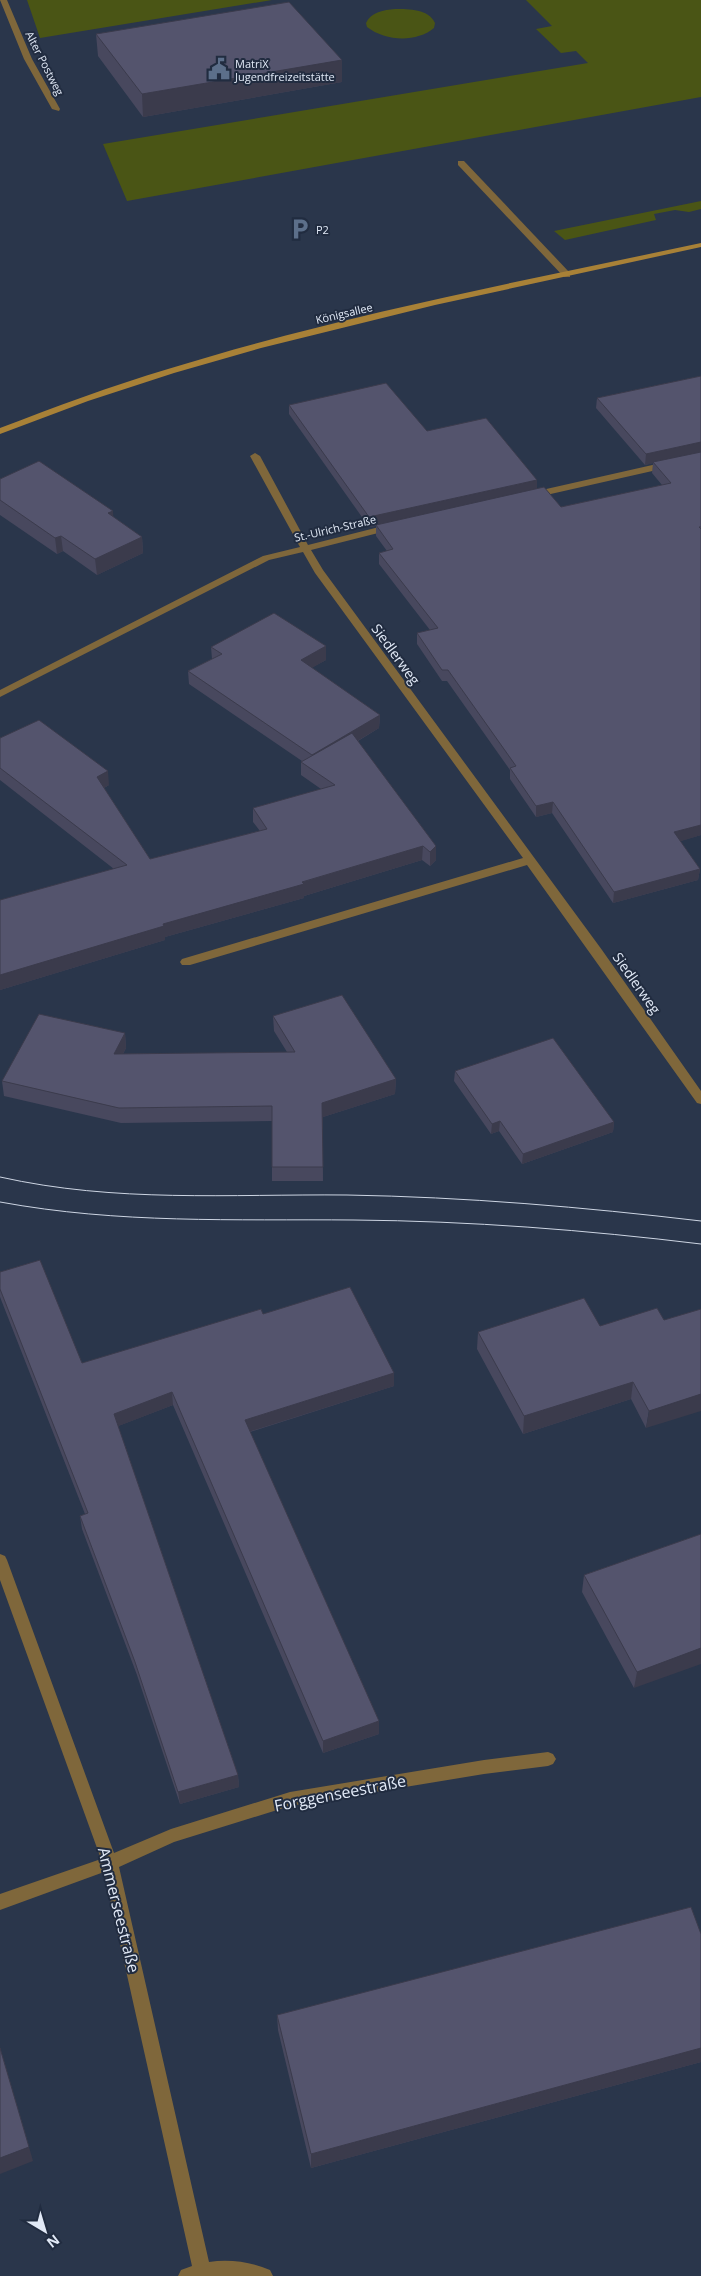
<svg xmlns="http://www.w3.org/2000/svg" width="701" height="2276" font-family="'Open Sans',sans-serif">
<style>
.green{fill:#4a5515}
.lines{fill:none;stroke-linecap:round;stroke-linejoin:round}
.lane{fill:#7f673b;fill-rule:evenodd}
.street{fill:#7f673b;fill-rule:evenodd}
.secondary{fill:#a88137;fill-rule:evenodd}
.tram{stroke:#cdd5e3;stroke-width:1}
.wall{fill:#48485e}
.shaded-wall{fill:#3b3b4c}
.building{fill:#54546d;stroke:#3b3b4c}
.labels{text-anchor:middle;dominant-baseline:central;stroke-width:4;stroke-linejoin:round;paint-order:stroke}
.far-street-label{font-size:11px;fill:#e1e9f6;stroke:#212c40}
.far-poi-label{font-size:11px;fill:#e1e9f6;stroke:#212c40;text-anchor:start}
.street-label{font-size:14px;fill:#e1e9f6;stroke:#212c40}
.near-street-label{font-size:16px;fill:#e1e9f6;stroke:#212c40}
</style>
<rect width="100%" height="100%" fill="#2a364b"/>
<path class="green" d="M27,0H272L40,38Z
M526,0H701V97L127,201L103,144L588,63L576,51L561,53L536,29L552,26Z
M395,9C409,9 429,9 435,23L434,28C416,43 385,41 367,27L366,23C371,12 384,10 395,9Z
M701,201V209L689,212L675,210L654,214L656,220L565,240L554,231Z"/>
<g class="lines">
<path class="lane" d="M458,161H464L570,273V277H564L458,165Z"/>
<path class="street" d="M0,0H7L32,59L60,109L59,111L52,109L24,59Z
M255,453L260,456L308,545L391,524L396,527L394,529L311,550L323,570L602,950L701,1091V1104L697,1103L527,865L190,965H182L180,962L182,959L523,858L315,573L303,552L269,560L0,697V690L263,556L300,547L250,456Z
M701,454V460L533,498L528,495L533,492Z
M0,1554L5,1556L7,1560L114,1853L171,1829L290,1792L484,1760L548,1752L553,1754L556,1759L553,1764L548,1766L484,1774L290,1806L174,1842L119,1867L209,2262C230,2259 251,2262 270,2270L273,2276H178L181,2270L192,2266L104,1872L0,1910V1894L101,1859L0,1580Z"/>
<path class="secondary" d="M701,243V247L435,305L261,348L174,373L88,401L0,434V428C55,407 111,386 168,369C342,315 523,281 701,243Z"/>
<path class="tram" d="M0,1177C116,1203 229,1194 347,1195C465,1197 583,1207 701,1221
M0,1202C120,1224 233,1219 354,1220C470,1221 586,1230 701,1244"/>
</g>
<path class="wall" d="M96,34L342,82L143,117L98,56Z
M701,376V835L680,841L700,869L698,880L613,903L552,813L536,817L510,779V770L447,681H442L417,644V633L430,630L379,564V553L387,551L376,536V526L369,527L289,414V405L427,431L537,489L561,507L662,485L652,473L653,463L645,465L596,408L597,398Z
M0,479L114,518L142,537L143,553L97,575L63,551L57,554L0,515Z
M326,646V660L311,668L380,715L379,728L358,741L436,860L430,866L422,860L304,896V898L165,937V940L0,990V900L114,869L0,780V738L109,785L104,788L150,859L260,831L253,822V808L321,789L301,775V762L302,761L189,684L188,671L212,659L211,647Z
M273,1016L396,1079L395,1094L323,1117V1181H272V1121L121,1123L4,1096L2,1081L125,1033L126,1048L123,1054L287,1052L274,1031Z
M455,1071L614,1122L613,1132L522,1164L499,1131L491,1134L454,1081Z
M0,1272L82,1363L263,1314L394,1373V1386L250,1432L379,1721V1734L323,1753L173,1405L118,1426L238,1775L239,1787L180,1804L137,1675L82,1529L80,1516L85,1514L0,1297Z
M664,1320L646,1428L631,1399L523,1434L477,1349L478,1332L600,1326Z
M701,1534L634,1688L582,1592L584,1575Z
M701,1934V2062L311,2168L278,2030L277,2015Z"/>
<path class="shaded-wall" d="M342,60V82L143,117L142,94Z
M701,442V453L645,465L646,454Z
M537,480V489L369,527V517Z
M113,511L114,526L108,513Z
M61,536L63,551L57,554L55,538Z
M142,537L143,553L97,575L95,559Z
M326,646V660L301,674V660Z
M380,715L379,728L312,768V755Z
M108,771L109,785L98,791L97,777Z
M553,802L552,813L536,817V806Z
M701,825V835L672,844L674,832Z
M423,846L422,860L304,896V898L165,937V940L0,990V975L163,924Z
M436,846V860L430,866V852Z
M700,869L698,880L613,903L614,892Z
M125,1033L126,1048L116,1068L114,1054Z
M396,1079L395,1094L323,1117V1181L322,1103Z
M500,1121L499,1131L491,1134L492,1124Z
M614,1122L613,1132L522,1164L523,1154Z
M394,1373V1386L245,1433V1420Z
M633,1382L631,1399L523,1434L524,1416Z
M172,1392L173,1405L116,1427L114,1414Z
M701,1394V1411L646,1428L649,1411Z
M701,1648V1664L634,1688L637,1672Z
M379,1721V1734L323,1753V1741Z
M238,1775L239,1787L180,1804L178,1792Z
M701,2048V2062L311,2168V2154Z
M29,2147L33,2161L0,2174V2158Z"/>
<path class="building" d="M289,2L342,60L142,94L96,34Z
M701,376V442L646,454L597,398Z
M386,383L427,431L486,418L537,480L369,517L289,405Z
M701,452V527H699L701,529V825L674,832L700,869L614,892L553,802L536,806L510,768L516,766L448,670H442L417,633L438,628L379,553L393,549L376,525L544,487L561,507L671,483L653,462Z
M39,461L113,511L108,513L142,537L95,559L61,536L55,538L0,500V479Z
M274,613L326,646L301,660L380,715L312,755L188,671L222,654L211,647Z
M39,720L108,771L97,777L150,859L267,829L253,808L335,785L301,762L352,733L436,846L430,852L423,846L302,882L304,884L163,924L164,926L0,975V900L127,865L0,768V738Z
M342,995L396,1079L322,1103L323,1167H272V1106L119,1108L2,1081L39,1014L125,1033L114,1054L295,1052L273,1016Z
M553,1038L614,1122L523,1154L500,1121L492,1124L455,1071Z
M40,1260L82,1363L261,1309L263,1314L350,1287L394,1373L245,1420L379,1721L323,1741L172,1392L114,1414L238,1775L178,1792L135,1662L80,1516L88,1513L0,1289V1272Z
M584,1298L600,1326L657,1308L664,1320L701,1309V1394L649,1411L633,1382L524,1416L478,1332Z
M701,1534V1648L637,1672L584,1575Z
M691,1907L701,1934V2048L311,2154L277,2015Z
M0,2048L29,2147L0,2158Z"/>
<defs>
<g id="civic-bare" transform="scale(1.725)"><path d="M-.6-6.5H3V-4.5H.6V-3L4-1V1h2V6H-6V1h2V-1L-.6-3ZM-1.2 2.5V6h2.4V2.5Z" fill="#5c6f8a" stroke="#212c40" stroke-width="2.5" paint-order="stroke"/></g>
<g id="parking-bare" transform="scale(1.725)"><path d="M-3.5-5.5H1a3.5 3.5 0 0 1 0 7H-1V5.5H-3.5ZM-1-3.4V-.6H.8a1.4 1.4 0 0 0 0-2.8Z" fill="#5c6f8a" stroke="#212c40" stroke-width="2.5" paint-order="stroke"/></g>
</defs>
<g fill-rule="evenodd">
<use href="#civic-bare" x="219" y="69"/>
<use href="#parking-bare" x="300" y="229"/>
</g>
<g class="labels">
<g class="far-street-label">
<text transform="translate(45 63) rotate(63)">Alter Postweg</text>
<text transform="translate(344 313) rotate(-13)">Königsallee</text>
<text transform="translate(335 528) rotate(-13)">St.-Ulrich-Straße</text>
</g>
<g class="far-poi-label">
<text x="235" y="63">MatriX<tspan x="235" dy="13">Jugendfreizeitstätte</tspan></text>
<text x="316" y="229">P2</text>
</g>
<g class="street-label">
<text transform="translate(396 654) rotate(54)">Siedlerweg</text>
<text transform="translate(637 983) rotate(55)">Siedlerweg</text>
</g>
<g class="near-street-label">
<text transform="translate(340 1793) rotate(-11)">Forggenseestraße</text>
<text transform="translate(119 1910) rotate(76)">Ammerseestraße</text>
</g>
</g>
<g transform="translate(45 2231) rotate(142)" stroke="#212c40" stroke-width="4" paint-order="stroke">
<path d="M0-4L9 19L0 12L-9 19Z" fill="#e1e9f6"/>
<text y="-8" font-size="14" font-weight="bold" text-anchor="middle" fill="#e1e9f6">N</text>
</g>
</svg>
